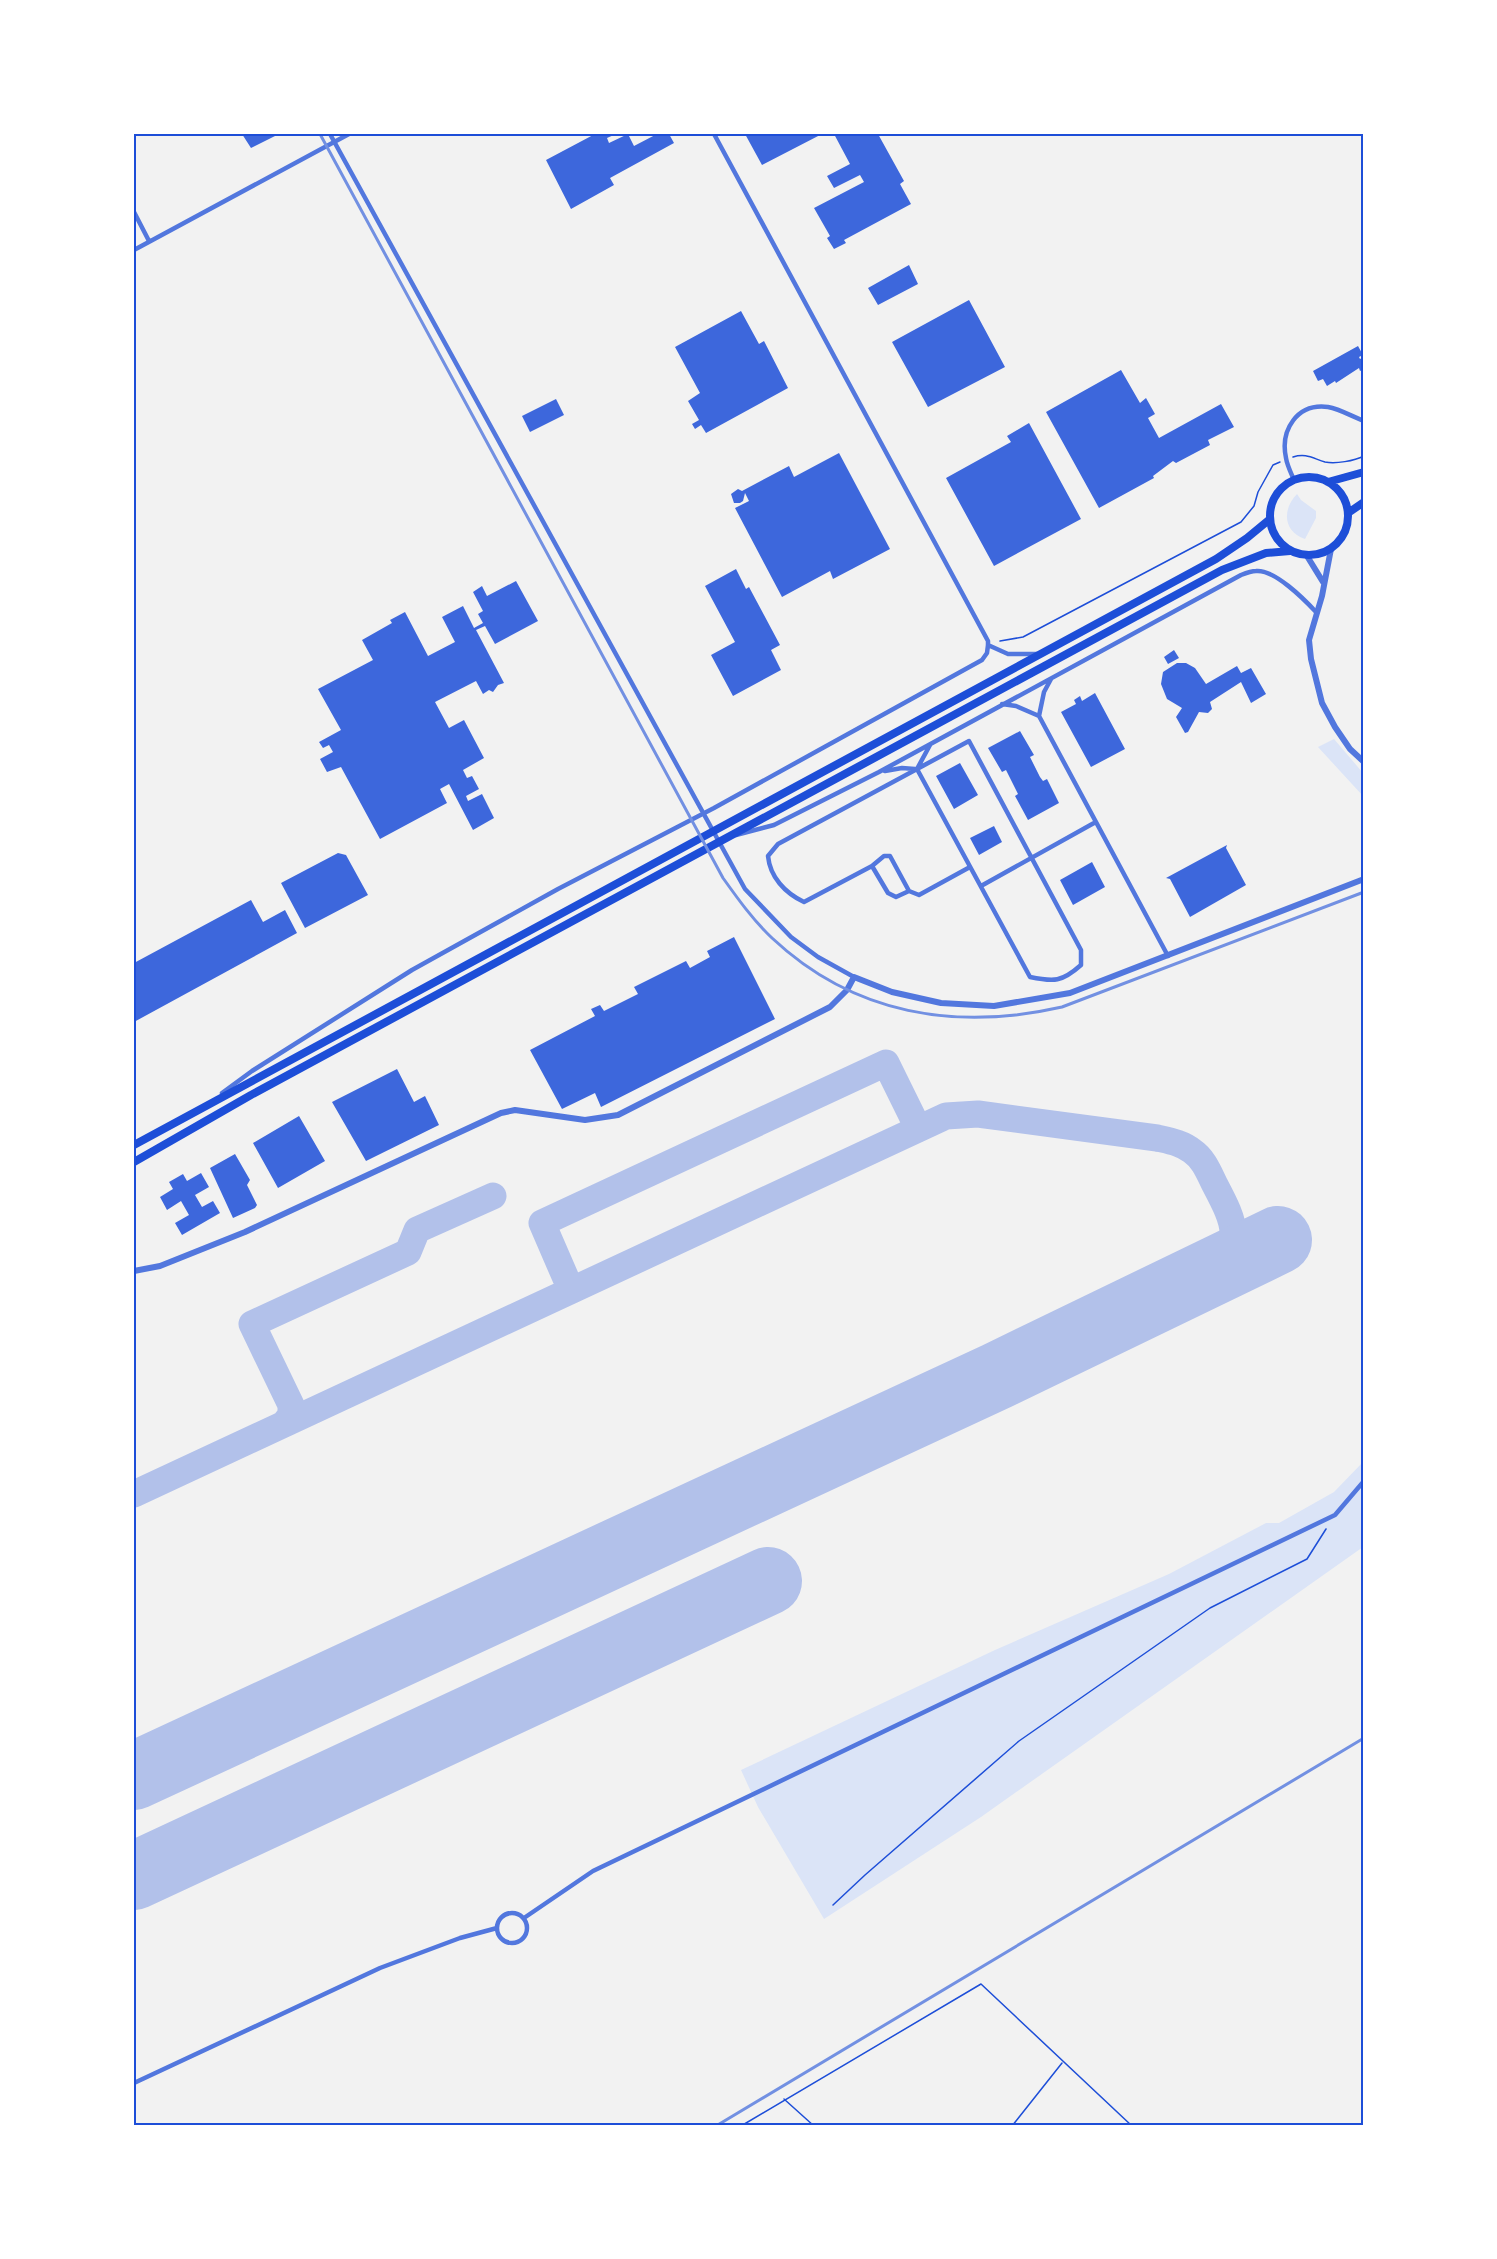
<svg xmlns="http://www.w3.org/2000/svg" width="1497" height="2259" font-family="Figtree,sans-serif">
<style>
.green{fill:#dbe4f7}
.lines{fill:none;stroke-linecap:round;stroke-linejoin:round}
.taxiway{stroke:#b2c1ea;stroke-width:27}
.runway{stroke:#b2c1ea;stroke-width:68}
.building{fill:#3d67dc}
.path{stroke:#1d4ed8;stroke-width:1.5}
.minor{stroke:#5277de;stroke-width:4.5}
.tertiary{stroke:#5277de;stroke-width:6}
.primary{stroke:#1d4ed8;stroke-width:8}
.rail{stroke:#7290e2;stroke-width:3}
.neatline{fill:none;stroke:#1d4ed8;stroke-width:2}
</style>
<rect width="100%" height="100%" fill="#f2f2f2"/>
<path class="green" d="M1297,494L1301,500L1316,511V518L1305,539C1283,532 1282,509 1297,494Z
M1334,739L1363,773V796L1318,747Z
M1363,1462V1547L981,1817L824,1919L758,1807L741,1770L995,1650L1169,1574L1266,1523H1279L1334,1492Z"/>
<g class="lines">
<path class="taxiway" d="M571,1290L542,1223L886,1063L918,1128
M284,1424L291,1415V1405L252,1324L408,1252L417,1230L493,1196
M134,1494L946,1116L978,1114L1157,1138C1170,1141 1182,1143 1192,1151C1204,1159 1209,1173 1215,1185C1235,1223 1246,1245 1207,1275"/>
<path class="runway" d="M134,1776L997,1376L1278,1240
M134,1876L768,1581"/>
</g>
<path class="building" d="M242,134H279L251,148Z
M595,134H616L607,138L609,143L628,134L634,146L657,134H669L674,143L610,178L614,185L571,209L546,160Z
M745,134H822L762,165Z
M834,134H878L904,181L900,184L911,204L844,240L846,243L834,249L827,238L830,236L814,208L864,182L860,175L834,188L827,176L850,164Z
M909,265L918,284L878,305L868,288Z
M969,300L1005,367L928,407L892,342Z
M741,311L759,344L764,341L788,388L706,433L701,425L695,429L692,424L699,420L688,401L700,393L675,347Z
M1358,346L1363,355L1359,357L1360,359L1364,357V369L1360,371L1359,368L1336,383L1335,381L1327,386L1323,379L1318,381L1313,371Z
M1121,370L1140,403L1146,398L1155,414L1148,418L1159,438L1221,404L1234,427L1208,440L1210,445L1176,463L1173,461L1153,476L1154,478L1099,508L1046,412Z
M556,399L564,415L530,432L522,416Z
M1029,423L1081,519L994,566L946,478L1011,442L1007,436Z
M839,453L890,549L833,579L830,571L782,597L735,508L749,501L745,493L743,501L740,503H734L731,494L738,489L742,491L789,466L794,477Z
M736,569L746,589L749,587L780,645L771,650L781,670L733,696L711,655L735,642L705,586Z
M516,581L538,621L495,644L485,626L476,630L504,683L498,685L493,692L489,690L483,694L476,681L435,702L449,728L464,720L484,758L463,770L467,778L472,776L479,789L466,796L468,801L482,794L494,818L473,830L449,784L440,789L447,803L380,839L341,767L327,772L320,759L333,752L329,745L323,748L319,742L341,730L318,689L373,660L362,640L392,623L390,620L405,612L428,656L455,642L442,617L463,606L474,628L483,623L478,614L483,611L473,592L482,586L487,596Z
M1174,650L1179,658L1168,664L1164,657Z
M1177,663H1186L1195,668L1206,684L1237,666L1241,673L1251,668L1266,694L1251,703L1241,682L1210,702L1212,709L1208,713L1199,712L1188,732L1185,733L1176,717L1182,708L1167,699L1161,684L1163,672Z
M1095,693L1125,749L1091,767L1061,712L1076,704L1074,700L1080,696L1082,701Z
M1020,731L1034,755L1030,757L1040,777L1043,781L1047,779L1059,803L1028,820L1015,796L1018,794L1006,770L1002,772L988,748Z
M960,763L978,795L954,809L936,776Z
M994,826L1002,842L979,855L970,838Z
M1227,845L1226,848L1246,885L1190,917L1170,879L1166,878Z
M338,853L346,855L368,895L305,928L281,883Z
M1092,862L1105,887L1073,905L1060,880Z
M251,900L263,922L285,910L297,933L134,1022V963Z
M734,937L775,1019L601,1107L595,1093L562,1109L530,1050L595,1016L591,1009L600,1005L604,1011L638,994L634,987L686,961L690,968L710,957L707,951Z
M397,1069L414,1102L425,1096L439,1125L366,1161L332,1102Z
M299,1116L325,1161L278,1188L253,1143Z
M235,1154L250,1180L247,1185L257,1205L255,1208L233,1218L210,1168Z
M201,1173L209,1187L195,1195L202,1207L213,1201L220,1213L182,1235L175,1223L189,1215L181,1201L167,1210L160,1197L173,1189L169,1182L183,1174L187,1181Z"/>
<g class="lines">
<path class="path" d="M1293,457C1306,453 1312,458 1325,462C1336,464 1354,461 1364,456
M1000,641L1023,637L1241,522L1254,506L1258,492L1273,465L1280,462
M833,1905L865,1875L1019,1741L1210,1608L1307,1559L1326,1529
M784,2099L814,2126
M741,2126L981,1984L1132,2126
M1012,2126L1062,2063"/>
<path class="minor" d="M330,134L745,889L791,937L818,957L854,977
M714,134L988,641V645
M134,212L149,241
M134,250L349,134
M1294,480C1291,473 1287,465 1286,458C1280,430 1297,403 1328,407C1340,409 1353,417 1364,421
M988,645L1008,654H1037
M1002,704L1016,706L1039,716
M1039,716L1168,956
M1039,716L1044,692L1051,679
M917,769L1030,977C1054,982 1062,982 1081,965V950L969,741L778,844L768,856C770,877 785,893 804,902L872,866L888,893L896,897L909,891L919,895L970,867
M917,769L930,745
M885,771L902,768L915,769
M736,835L774,825L879,772L1241,575C1246,573 1251,571 1256,571C1274,569 1304,599 1316,612
M872,866L884,856H890L909,891
M981,886L1094,823
M222,1093L252,1071L412,970L558,889L714,808L982,660L987,653L988,645
M497 1928a15 15 0 1 1 30 0a15 15 0 1 1-30 0Z
M524,1918L593,1871L1335,1515L1364,1481
M134,2083L380,1968L460,1938L497,1928"/>
<path class="tertiary" d="M1331,549L1322,596L1309,640L1311,659L1322,703L1335,727L1350,749L1364,762
M1307,556L1323,582
M134,1271L160,1266L245,1232L501,1113L515,1110L585,1120L618,1115L830,1007L847,990L854,977L892,992L941,1003L994,1006L1070,993L1364,879"/>
<path class="primary" d="M1270 516a39 39 0 1 1 78 0a39 39 0 1 1-78 0Z
M1328,482L1364,472
M1348,513L1364,502
M134,1145L1216,559L1247,538L1270,519
M134,1162L251,1095L1222,570L1266,553L1290,551"/>
<path class="rail" d="M320,134L723,878C738,899 753,920 772,938C854,1015 956,1031 1062,1007L1364,892
M716,2126L1364,1738"/>
</g>
<rect width="1497" height="2259" fill="none" stroke="#ffffff" stroke-width="270"/>
<rect x="135" y="135" width="1227" height="1989" class="neatline"/>
</svg>
